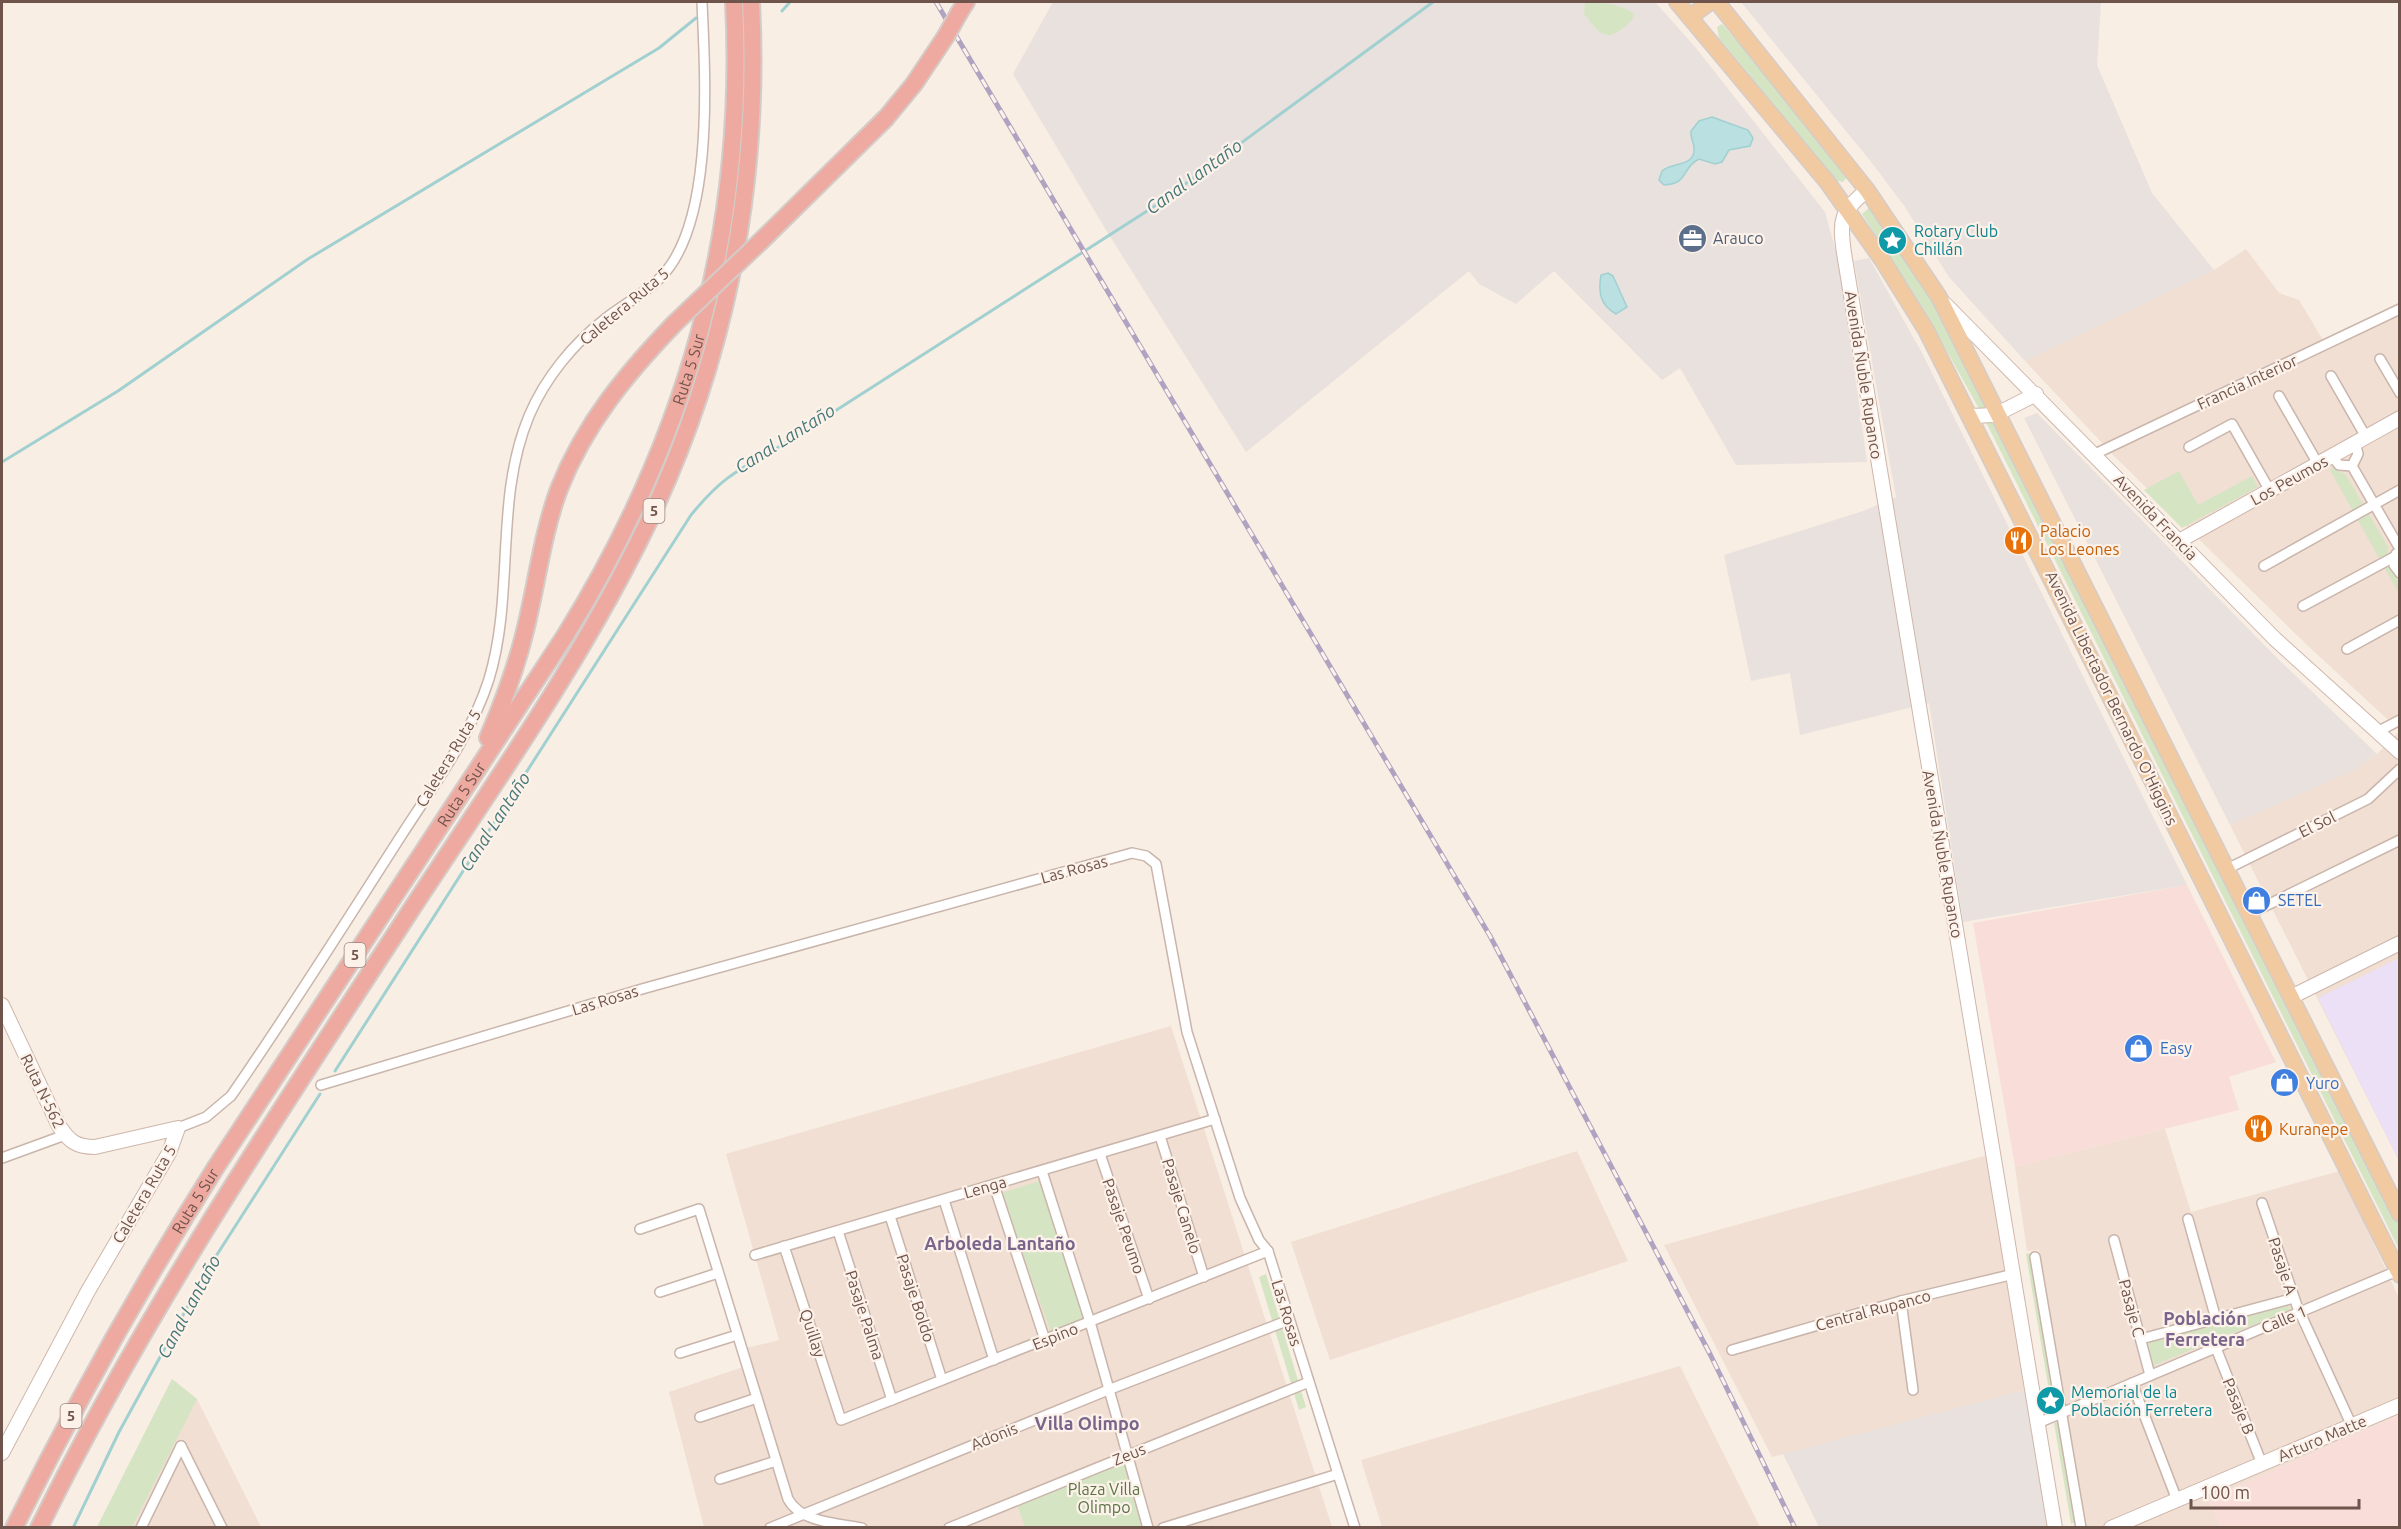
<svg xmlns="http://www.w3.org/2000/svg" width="2401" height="1529" font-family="Ubuntu,sans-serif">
	<rect width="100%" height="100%" fill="#f9eee3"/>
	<g fill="#f0dfd2">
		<polygon points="2246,249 2279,293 2299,300 2323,340 2103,444 2025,361 2214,270"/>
		<polygon points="2399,312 2399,730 2308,646 2110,452"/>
		<polygon points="2399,732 2399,1161 2230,825 2352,771 2377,754"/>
		<polygon points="1171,1026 1332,1527 704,1527 669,1392 746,1366 742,1349 779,1340 726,1154"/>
		<polygon points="2165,1129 2191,1212 2340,1171 2399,1298 2399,1415 2209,1499 2221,1527 2077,1527 2084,1524 2039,1250 2027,1251 2015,1167"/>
		<polygon points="1577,1151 1628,1261 1330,1360 1291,1242"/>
		<polygon points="1991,1154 2025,1390 1772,1457 1664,1245"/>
		<polygon points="1680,1366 1760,1527 1382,1527 1361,1460"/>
		<polygon points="172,1379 197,1399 261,1527 97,1528"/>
	</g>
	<g fill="#f9ddd8">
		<polygon points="2187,885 2276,1062 2229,1077 2239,1110 2015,1167 1973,923"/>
		<polygon points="2399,1415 2399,1527 2221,1527 2209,1499"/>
	</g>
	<g fill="#e9e1dd">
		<polygon points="1053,2 1655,2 1696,48 1825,212 1840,266 1867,462 1736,465 1680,368 1662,380 1554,271 1516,304 1479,284 1469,271 1246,452 1109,235 1013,74"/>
		<polygon points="1741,2 2101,2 2097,65 2152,193 2214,270 2025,361 1949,277 1905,207 1872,163"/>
		<polygon points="1869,258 1922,353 2187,885 1963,922 1929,703 1800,735 1790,673 1751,681 1724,555 1863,511 1896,497 1854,261"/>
		<polygon points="2037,413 2273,654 2377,754 2352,771 2230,825 2024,418"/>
		<polygon points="2025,1390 2047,1527 1819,1527 1783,1454"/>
	</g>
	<polygon fill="#ebe0f5" points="2399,958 2399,1161 2318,998"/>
	<g fill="#d5e5c3">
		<path d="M1585,2C1601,2 1622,4 1634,14C1632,22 1628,24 1622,29C1603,44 1596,28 1584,14Z"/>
		<polygon points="1722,24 1784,94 1841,168 1847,177 1843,182 1837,181 1719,38 1717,27"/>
		<polygon points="1871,206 1933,302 2399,1223 2399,1249 1983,416 1923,308 1862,214"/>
		<path d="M2333,468L2346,475L2388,547C2386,559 2389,566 2395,576L2399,578V594L2330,470Z"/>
		<polygon points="2179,471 2198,505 2252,476 2258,487 2182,528 2144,490"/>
		<polygon points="1040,1181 1086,1318 1051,1333 1001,1193"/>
		<polygon points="2035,1252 2060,1400 2051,1403 2026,1254"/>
		<polygon points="1266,1274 1306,1407 1299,1410 1259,1277"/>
		<polygon points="2287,1303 2290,1310 2154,1365 2147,1341"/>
		<polygon points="172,1379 197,1399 132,1527 97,1527"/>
		<polygon points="2064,1420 2081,1520 2071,1524 2054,1423"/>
		<polygon points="1123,1459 1142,1525 1135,1528 1025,1527 1016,1502"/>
	</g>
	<g fill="#bae0e1" stroke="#a1d0d1" stroke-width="1.5">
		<path d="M1712,117L1748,130L1753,138L1750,146L1729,150L1722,162L1715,164L1699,159C1681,168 1689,184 1664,185L1659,180L1662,171C1671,162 1693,167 1694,151C1695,144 1690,138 1691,131L1699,121Z"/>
		<path d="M1608,273L1613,276L1627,307L1616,314C1600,305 1598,292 1601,275Z"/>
	</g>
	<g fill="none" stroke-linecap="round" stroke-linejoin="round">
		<g stroke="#a1d0d1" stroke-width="3">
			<polyline points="782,11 790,2"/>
			<polyline points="2,462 118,391 308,259 659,48 696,18"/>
			<path d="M335,1071L691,515C718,482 733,472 771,452L1158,204L1433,2"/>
			<polyline points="73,1528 119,1432 211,1264 320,1094"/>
		</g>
		<defs>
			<g id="street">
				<polyline points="2380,359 2400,393"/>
				<polyline points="2331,376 2366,437"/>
				<polyline points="2279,396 2318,464"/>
				<polyline points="2189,447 2232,424 2270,491"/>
				<polyline points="2095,454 2400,309"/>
				<polyline points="2332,456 2339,465 2352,466 2358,454 2355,443"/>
				<polyline points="2352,466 2400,549"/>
				<polyline points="2396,554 2394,565 2400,573"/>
				<polyline points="2264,566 2400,490"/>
				<polyline points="2303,606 2394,557"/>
				<polyline points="2347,649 2400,620"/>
				<polyline points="2377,732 2400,720"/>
				<polyline points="2227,869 2368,799 2400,769"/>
				<polyline points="2249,914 2400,840"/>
				<polyline points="321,1085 642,989 1132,853 1146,856 1156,864 1187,1032 1240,1198 1259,1240 1268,1251 1355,1528"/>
				<path d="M178,1128L206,1117L231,1096C290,1011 345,923 401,836C433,786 471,736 489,679C515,593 494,500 529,416C545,378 573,344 605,319C623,305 644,294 660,278C715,224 705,75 702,2"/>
				<polyline points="1160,1136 1204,1277"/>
				<polyline points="1100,1154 1149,1299"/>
				<polyline points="2,1158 65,1135"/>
				<polyline points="1042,1171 1090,1322 1148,1528"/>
				<polyline points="994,1185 1045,1340"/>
				<polyline points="944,1200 994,1360"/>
				<polyline points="2262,1203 2297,1306 2352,1426"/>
				<polyline points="890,1216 942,1380"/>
				<polyline points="2188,1219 2216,1319"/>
				<path d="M640,1229L699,1209L788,1499C801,1523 838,1523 862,1528"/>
				<polyline points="838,1231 892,1400"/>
				<polyline points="2114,1240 2150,1375"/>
				<polyline points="784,1246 841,1420 1268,1251"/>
				<polyline points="755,1255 1215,1119"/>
				<polyline points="2035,1257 2081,1528"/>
				<polyline points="660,1292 718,1273"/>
				<polyline points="1901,1301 1913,1390"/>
				<polyline points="2141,1339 2294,1298"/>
				<polyline points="2216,1348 2262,1464"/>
				<polyline points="1732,1350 1901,1301 2014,1274"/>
				<polyline points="680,1353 737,1335"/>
				<polyline points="2132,1383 2177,1500"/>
				<polyline points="700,1417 757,1398"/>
				<polyline points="2038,1423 2397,1271"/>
				<polyline points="181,1446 222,1528"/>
				<polyline points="720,1479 776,1461"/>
				<polyline points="141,1528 181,1446"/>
				<polyline points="770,1528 1108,1390 1289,1320"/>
				<polyline points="949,1528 1309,1382"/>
				<polyline points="1163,1528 1338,1474"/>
			</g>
			<g id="secondary">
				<path d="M1867,190C1841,212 1839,219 1844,253L2055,1528"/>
				<polyline points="1946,305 2275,639 2400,752"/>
				<polyline points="1971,416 1995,415 2036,394"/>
				<polyline points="2179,541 2400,418"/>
				<polyline points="2291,997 2400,943"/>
				<path d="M2,1005L59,1126C69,1141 76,1147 95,1147L178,1128L169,1153L88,1291L2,1453"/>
				<polyline points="2111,1528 2400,1405"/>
			</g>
			<g id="primary">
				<polyline points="1677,2 1828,183 1883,261 1926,330 2400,1275"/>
				<polyline points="1717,2 1867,190 1939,297 2400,1214"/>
				<polyline points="1690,17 1710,2"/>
			</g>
			<g id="highway">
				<polyline points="959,13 966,2"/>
				<polyline points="760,242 886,118 914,84 946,36"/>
				<path d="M488,738C503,703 516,668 525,631C537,583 542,535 559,489C585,423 627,373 675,323"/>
				<path id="s1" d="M14,1528C75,1404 142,1284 216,1167L565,636C687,439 746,233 734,2"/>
				<path d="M39,1528C144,1313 277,1116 407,916C487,794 573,673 638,543C723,374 761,190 751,2"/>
			</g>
		</defs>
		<use href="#street" stroke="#c9b5ab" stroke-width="12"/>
		<use href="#secondary" stroke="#ceb6ab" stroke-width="16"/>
		<use href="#primary" stroke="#d4ccc9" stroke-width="18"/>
		<use href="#highway" stroke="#d4ccc9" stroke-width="20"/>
		<use href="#street" stroke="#fff" stroke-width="9"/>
		<use href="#secondary" stroke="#fff" stroke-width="14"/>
		<use href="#primary" stroke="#f2caa2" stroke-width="15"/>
		<use href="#highway" stroke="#eeaaa0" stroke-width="16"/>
		<defs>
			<polyline id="rail" points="936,2 1490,936 1710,1354 1795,1528"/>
		</defs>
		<use href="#rail" stroke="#b0a3c1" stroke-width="5"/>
		<use href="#rail" stroke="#fdf2e9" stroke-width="3" stroke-dasharray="9" stroke-linecap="butt"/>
		<defs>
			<g id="highway-bridge">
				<polyline points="946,36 959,13"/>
				<polyline points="675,323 760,242"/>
			</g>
		</defs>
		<use href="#highway-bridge" stroke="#d4ccc9" stroke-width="20" stroke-linecap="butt"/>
		<use href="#highway-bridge" stroke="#eeaaa0" stroke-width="16"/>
	</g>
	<defs>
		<symbol id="office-disc" viewBox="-11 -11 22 22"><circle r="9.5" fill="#5c6f8a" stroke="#fdf2e9"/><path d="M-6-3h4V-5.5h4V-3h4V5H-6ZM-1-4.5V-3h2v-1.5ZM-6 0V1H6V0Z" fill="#fff"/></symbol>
		<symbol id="sight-disc" viewBox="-11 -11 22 22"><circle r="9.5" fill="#0f9aa8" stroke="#fdf2e9"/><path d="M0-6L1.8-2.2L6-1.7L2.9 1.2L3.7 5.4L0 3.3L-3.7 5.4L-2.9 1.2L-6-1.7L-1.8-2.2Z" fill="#fff"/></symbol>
		<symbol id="restaurant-disc" viewBox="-11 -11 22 22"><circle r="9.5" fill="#e8710a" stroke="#fdf2e9"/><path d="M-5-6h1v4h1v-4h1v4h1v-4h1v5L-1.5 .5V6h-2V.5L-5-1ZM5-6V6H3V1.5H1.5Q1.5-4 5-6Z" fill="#fff"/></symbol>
		<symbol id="shop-disc" viewBox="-11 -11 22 22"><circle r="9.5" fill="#3f7fe0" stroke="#fdf2e9"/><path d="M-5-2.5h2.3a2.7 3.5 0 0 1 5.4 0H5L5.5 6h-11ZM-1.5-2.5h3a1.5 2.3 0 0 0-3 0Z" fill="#fff"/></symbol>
	</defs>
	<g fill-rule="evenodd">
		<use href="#office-disc" x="1676" y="222" width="33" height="33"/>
		<use href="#sight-disc" x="1876" y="224" width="33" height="33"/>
		<use href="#restaurant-disc" x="2002" y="524" width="33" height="33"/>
		<use href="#shop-disc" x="2240" y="884" width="33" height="33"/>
		<use href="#shop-disc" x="2122" y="1032" width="33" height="33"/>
		<use href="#shop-disc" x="2268" y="1066" width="33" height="33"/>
		<use href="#restaurant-disc" x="2242" y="1112" width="33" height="33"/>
		<use href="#sight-disc" x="2034" y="1384" width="33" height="33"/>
	</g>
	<g text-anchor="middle" stroke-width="4.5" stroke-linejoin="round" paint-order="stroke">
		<g fill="#fdf2e9" stroke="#9a837b" stroke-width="1.5">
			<rect x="643.5" y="499" width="21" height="24" rx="4.5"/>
			<rect x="344.5" y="943" width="21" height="24" rx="4.5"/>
			<rect x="60.5" y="1404" width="21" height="24" rx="4.5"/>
		</g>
		<g font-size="15" font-weight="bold" fill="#6f544c">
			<text x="654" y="516">5</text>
			<text x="355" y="960">5</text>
			<text x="71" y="1421">5</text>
		</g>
		<g font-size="16" fill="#0d838f" stroke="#fdf2e9" text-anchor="start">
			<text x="1914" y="237">Rotary Club<tspan x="1914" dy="18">Chillán</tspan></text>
			<text x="2071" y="1398">Memorial de la<tspan x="2071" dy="18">Población Ferretera</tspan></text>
		</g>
		<g font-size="16" fill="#4e5e75" stroke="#fdf2e9" text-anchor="start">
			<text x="1713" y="244">Arauco</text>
		</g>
		<g font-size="16" fill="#6f544c" stroke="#fdf2e9">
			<text transform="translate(624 306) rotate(-40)" y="6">Caletera Ruta 5</text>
			<text dy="6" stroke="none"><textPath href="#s1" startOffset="1344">Ruta 5 Sur</textPath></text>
			<text transform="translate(1864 375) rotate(81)" y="6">Avenida Ñuble Rupanco</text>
			<text transform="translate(2247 382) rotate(-25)" y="6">Francia Interior</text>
			<text transform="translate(2289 480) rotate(-29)" y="6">Los Peumos</text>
			<text transform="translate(2156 517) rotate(46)" y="6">Avenida Francia</text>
			<text transform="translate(2112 698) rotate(64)" y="6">Avenida Libertador Bernardo O'Higgins</text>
			<text transform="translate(448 758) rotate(-59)" y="6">Caletera Ruta 5</text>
			<text dy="6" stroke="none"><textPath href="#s1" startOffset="860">Ruta 5 Sur</textPath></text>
			<text transform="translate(2317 824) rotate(-26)" y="6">El Sol</text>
			<text transform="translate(1943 854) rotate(80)" y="6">Avenida Ñuble Rupanco</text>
			<text transform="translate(1074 869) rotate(-15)" y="6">Las Rosas</text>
			<text transform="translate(605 1000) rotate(-17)" y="6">Las Rosas</text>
			<text transform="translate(43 1091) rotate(64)" y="6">Ruta N-562</text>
			<text transform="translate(985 1187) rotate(-16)" y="6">Lenga</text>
			<text transform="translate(144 1194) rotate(-60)" y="6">Caletera Ruta 5</text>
			<text dy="6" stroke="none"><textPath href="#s1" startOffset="374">Ruta 5 Sur</textPath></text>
			<text transform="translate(1182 1206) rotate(73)" y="6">Pasaje Canelo</text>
			<text transform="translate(1124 1226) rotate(71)" y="6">Pasaje Peumo</text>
			<text transform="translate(2283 1266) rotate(72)" y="6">Pasaje A</text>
			<text transform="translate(916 1298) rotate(72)" y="6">Pasaje Boldo</text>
			<text transform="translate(2132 1308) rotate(75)" y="6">Pasaje C</text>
			<text transform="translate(1873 1310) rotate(-15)" y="6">Central Rupanco</text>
			<text transform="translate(1287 1313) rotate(73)" y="6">Las Rosas</text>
			<text transform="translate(865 1315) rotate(72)" y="6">Pasaje Palma</text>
			<text transform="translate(2284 1319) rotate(-23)" y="6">Calle 1</text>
			<text transform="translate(813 1333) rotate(72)" y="6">Quillay</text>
			<text transform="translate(1055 1336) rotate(-22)" y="6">Espino</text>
			<text transform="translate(2239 1406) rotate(68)" y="6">Pasaje B</text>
			<text transform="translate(994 1436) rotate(-22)" y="6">Adonis</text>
			<text transform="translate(2322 1438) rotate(-23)" y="6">Arturo Matte</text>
			<text transform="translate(1129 1454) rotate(-22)" y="6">Zeus</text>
		</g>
		<g font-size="16" fill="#c56008" stroke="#fdf2e9" text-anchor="start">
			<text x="2040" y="537">Palacio<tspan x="2040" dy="18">Los Leones</tspan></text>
			<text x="2279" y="1135">Kuranepe</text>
		</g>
		<g font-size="16" fill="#366cbe" stroke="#fdf2e9" text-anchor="start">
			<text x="2278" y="906">SETEL</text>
			<text x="2160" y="1054">Easy</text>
			<text x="2306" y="1089">Yuro</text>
		</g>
		<g font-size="16" fill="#597345" stroke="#fdf2e9">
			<text x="1104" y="1495">Plaza Villa<tspan x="1104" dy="18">Olimpo</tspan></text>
		</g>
		<g font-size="18" font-style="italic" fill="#457779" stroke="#fdf2e9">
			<text transform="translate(1194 177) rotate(-36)" y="6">Canal Lantaño</text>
			<text transform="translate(785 439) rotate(-32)" y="6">Canal Lantaño</text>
			<text transform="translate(495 822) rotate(-57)" y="6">Canal Lantaño</text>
			<text transform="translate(189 1307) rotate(-62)" y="6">Canal Lantaño</text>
		</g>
		<g font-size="18" font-weight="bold" fill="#79648b" stroke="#fdf2e9">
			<text x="1000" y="1250">Arboleda Lantaño</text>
			<text x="2205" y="1325">Población<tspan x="2205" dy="21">Ferretera</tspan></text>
			<text x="1087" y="1430">Villa Olimpo</text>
		</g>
	</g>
	<rect width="2401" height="1529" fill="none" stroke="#6f544c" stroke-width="6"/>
	<path d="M2191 1499v9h168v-9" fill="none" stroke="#6f544c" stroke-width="3"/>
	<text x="2200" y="1499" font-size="18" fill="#6f544c" stroke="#fdf2e9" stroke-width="4.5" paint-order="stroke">100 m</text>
</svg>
